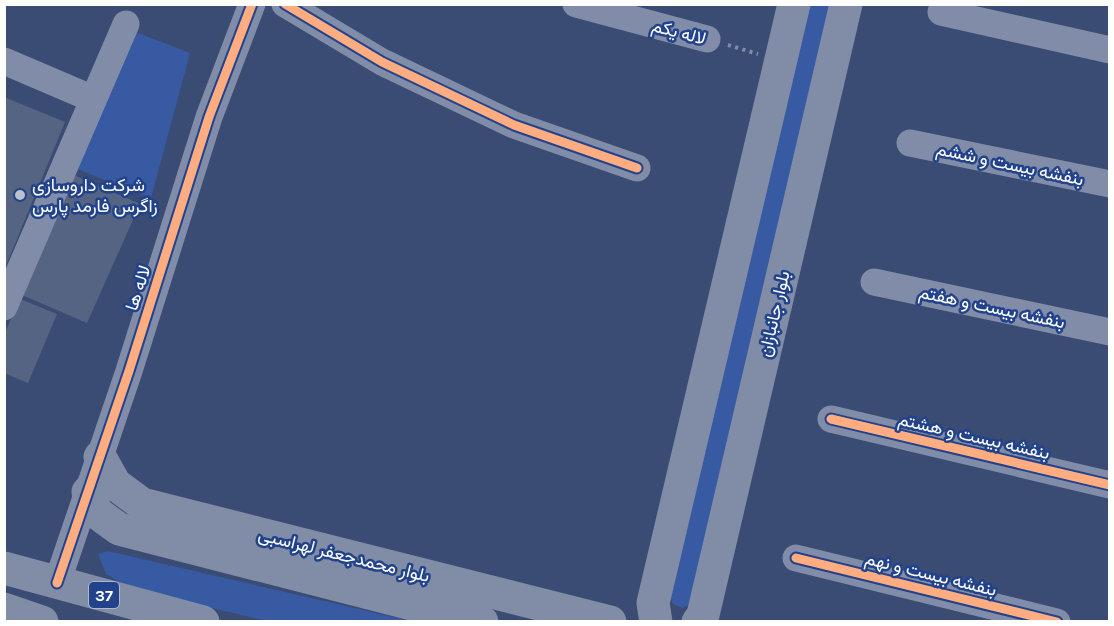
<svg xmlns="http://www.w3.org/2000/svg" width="1114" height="626" font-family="Karla,Vazirmatn,sans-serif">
	<rect width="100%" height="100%" fill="#3a4c74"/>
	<g fill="#375aa2">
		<polygon points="805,5 833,5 692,604 682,608 673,604 670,596"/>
		<polygon points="133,31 190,53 151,198 77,169"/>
		<polygon points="108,551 410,621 267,621 145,592 119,582 106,574 98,554"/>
	</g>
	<g fill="#566484">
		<polygon points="4,97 65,122 5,268 4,268"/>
		<polygon points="67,172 140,204 87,323 15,292"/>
		<polygon points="20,299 57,314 28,383 4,373 4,335"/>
	</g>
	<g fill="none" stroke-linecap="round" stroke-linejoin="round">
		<polyline stroke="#818da8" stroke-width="4" stroke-dasharray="3 4.5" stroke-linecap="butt" points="728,45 758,54"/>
		<g stroke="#818da8" stroke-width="27">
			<polyline points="285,4 382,62 514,125 637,168"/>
			<polyline points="576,4 707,39"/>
			<polyline points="941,12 1110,50"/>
			<polyline points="4,61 93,99"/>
			<polyline points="910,143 1110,184"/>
			<polyline points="874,282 1110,332"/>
			<polyline points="4,307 126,24"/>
			<polyline points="831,419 1110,485"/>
			<polyline points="796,558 1057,622"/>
			<polyline points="57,583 129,371 209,117 252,4"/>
		</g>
		<g stroke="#818da7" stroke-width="33">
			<polyline points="100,457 115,484 142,504 610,622"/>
			<polyline points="88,492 97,513 119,529 482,622"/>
			<polyline points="656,622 653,603 794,4"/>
			<polyline points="698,622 703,615 846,4"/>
		</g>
		<g stroke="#818da7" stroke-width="33">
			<polyline points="4,568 203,622"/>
			<polyline points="4,609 42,622"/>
		</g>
		<defs>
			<g id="cycleway">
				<polyline points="285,4 382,62 514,125 637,168"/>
				<polyline points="831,419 1110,485"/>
				<polyline points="796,558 1057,622"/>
				<polyline points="57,583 129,371 209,117 252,4"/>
			</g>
		</defs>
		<use href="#cycleway" stroke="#22438c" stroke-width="13"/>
		<use href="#cycleway" stroke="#ffac80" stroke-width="9"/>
	</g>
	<circle fill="#bac0ce" stroke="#22438c" stroke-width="2" cx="20" cy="195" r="6"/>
	<g text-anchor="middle" stroke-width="5" stroke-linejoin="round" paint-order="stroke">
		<rect fill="#22438c" stroke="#bdc7dc" stroke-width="1.5" x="89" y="582" width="30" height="26" rx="4.5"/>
		<g font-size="16" font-weight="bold" fill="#fff">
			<text x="104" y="601">37</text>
		</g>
		<g font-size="18" fill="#fff" stroke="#22438c">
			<text transform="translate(679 32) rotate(15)" y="6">لاله یکم</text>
			<text transform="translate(1010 164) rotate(12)" y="6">بنفشه بیست و ششم</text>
			<text transform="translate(138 288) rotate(-72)" y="6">لاله ها</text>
			<text transform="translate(992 307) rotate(12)" y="6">بنفشه بیست و هفتم</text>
			<text transform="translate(774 314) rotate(-77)" y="6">بلوار جانبازان</text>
			<text transform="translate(974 436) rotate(13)" y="6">بنفشه بیست و هشتم</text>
			<text transform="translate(344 555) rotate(14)" y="6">بلوار محمدجعفر لهراسبی</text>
			<text transform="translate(931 574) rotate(14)" y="6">بنفشه بیست و نهم</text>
		</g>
		<g font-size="18" fill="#fff" stroke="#22438c" text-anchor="start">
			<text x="32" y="191">شرکت داروسازی<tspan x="32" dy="21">زاگرس فارمد پارس</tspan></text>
		</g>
	</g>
	<rect width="1114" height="626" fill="none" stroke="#ffffff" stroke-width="12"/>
</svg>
